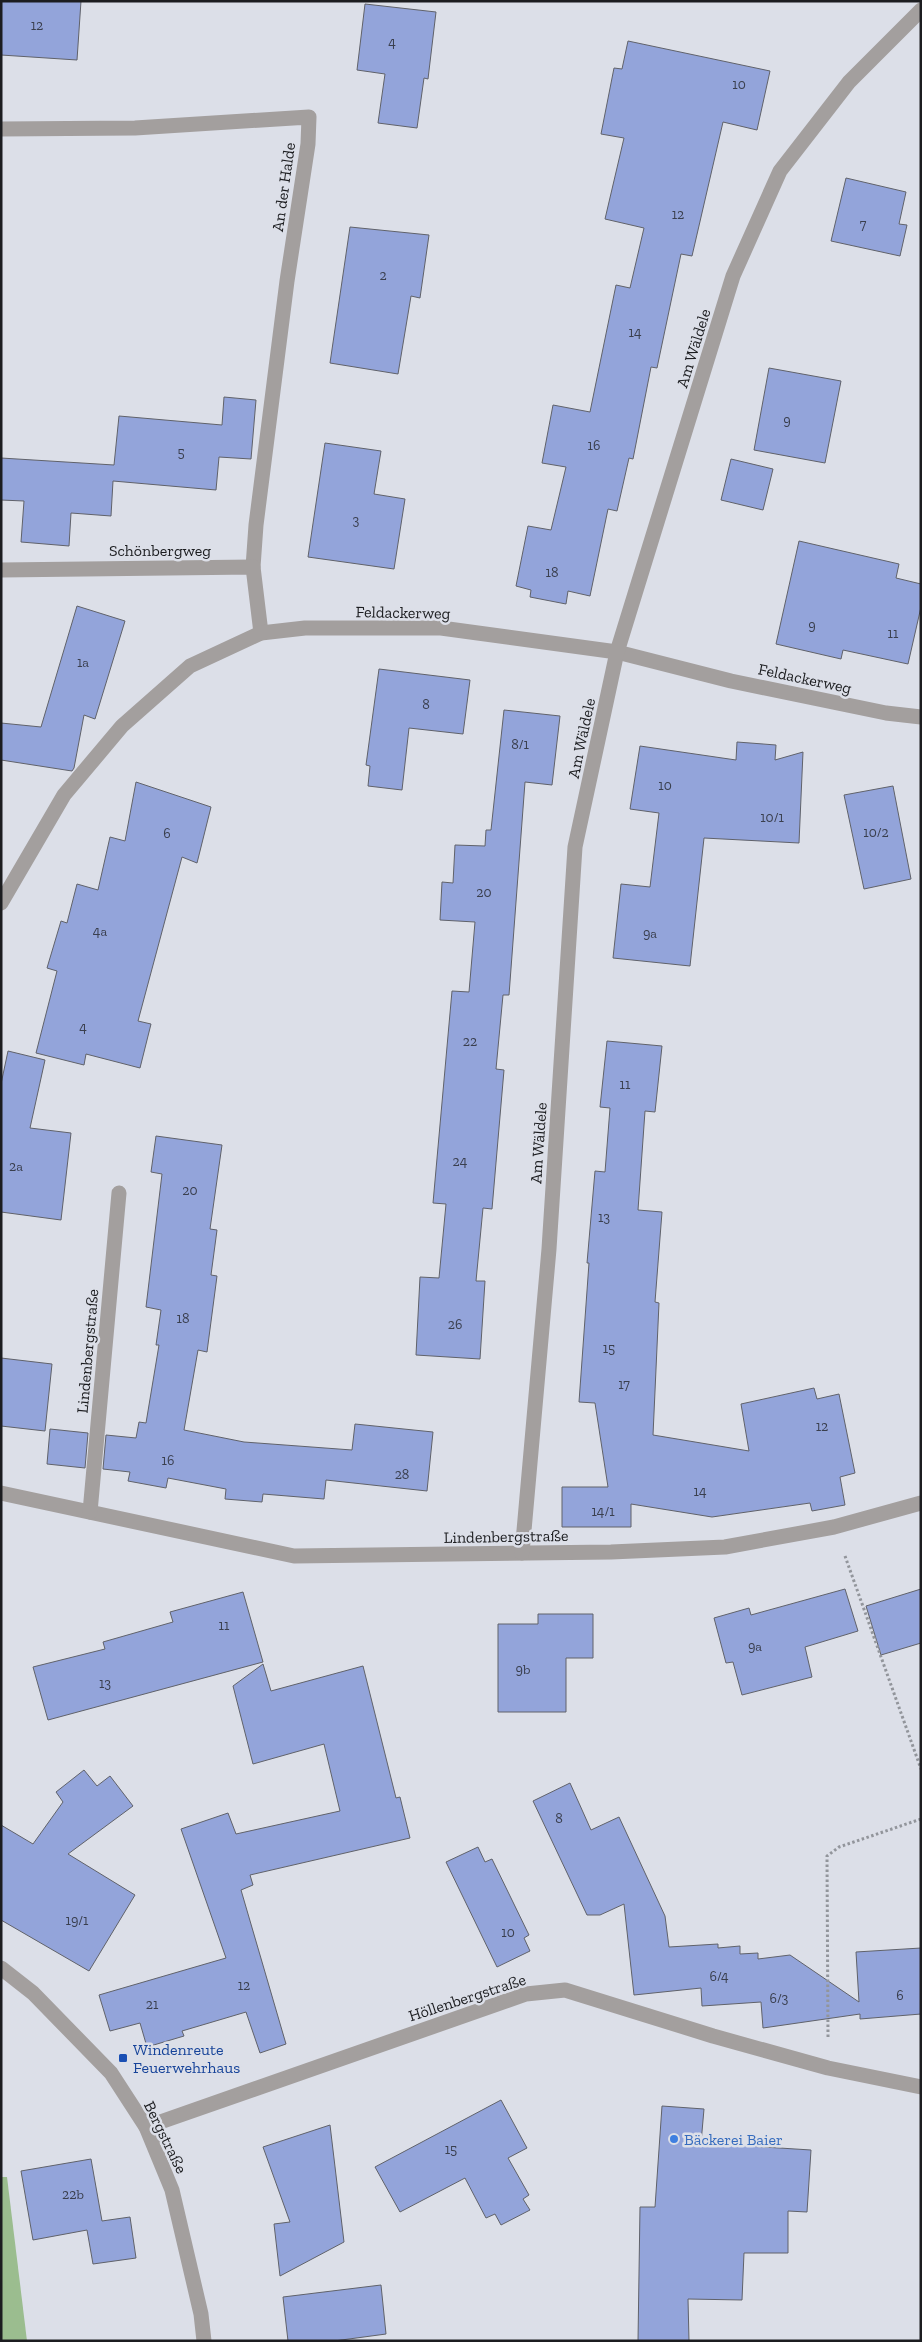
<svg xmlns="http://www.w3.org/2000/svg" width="922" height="2342" font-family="'Zilla Slab',serif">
	<rect width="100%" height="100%" fill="#dcdfe8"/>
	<polygon fill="#9bbd8f" points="1,2177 7,2177 27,2341 1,2341"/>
	<g fill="#93a4da" stroke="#60626a">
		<polygon points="1,1 81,1 77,60 1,55"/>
		<polygon points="365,4 436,12 428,79 424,78 417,128 378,123 385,74 357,70"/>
		<polygon points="628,41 770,71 757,130 723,122 692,256 681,254 657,368 651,367 633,459 629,458 617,511 608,509 590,596 568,591 566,604 530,597 531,590 516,586 528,526 551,530 566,467 542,463 553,405 590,412 616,285 630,288 644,228 605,219 624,138 601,134 614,68 622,69"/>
		<polygon points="846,178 906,192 899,224 907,225 900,256 831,241"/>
		<polygon points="350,227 429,235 420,298 411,296 398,374 330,363"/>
		<polygon points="769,368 841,381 825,463 754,450"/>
		<polygon points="224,397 256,400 251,459 219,457 216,490 113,481 111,516 71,513 69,546 21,542 24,501 1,500 1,458 114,465 119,416 222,425"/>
		<polygon points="325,443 381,451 374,494 405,499 394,569 308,557"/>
		<polygon points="731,459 773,469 763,510 721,500"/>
		<polygon points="799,541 899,564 896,578 921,584 921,607 908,664 843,650 841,659 776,644"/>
		<polygon points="77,606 125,621 95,719 84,715 74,768 72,771 1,760 1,723 41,727"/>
		<polygon points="379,669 470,680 463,734 409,728 402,790 368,786 370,766 366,765"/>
		<polygon points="504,710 560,716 552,785 525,782 509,995 503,995 496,1069 504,1070 492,1209 483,1208 476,1281 485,1281 480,1359 416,1355 420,1277 439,1278 446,1204 433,1203 452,991 469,992 475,922 440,920 442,882 453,883 455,845 485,846 486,830 491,830"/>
		<polygon points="737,742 776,745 775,760 803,752 799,843 704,838 690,966 613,958 621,884 650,887 659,813 630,809 640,746 736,760"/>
		<polygon points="136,782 211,807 197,863 182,857 138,1021 151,1024 140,1068 86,1054 84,1065 36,1053 57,971 47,968 61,921 67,923 77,884 98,890 110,837 125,841"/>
		<polygon points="893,786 911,879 864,889 844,795"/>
		<polygon points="607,1041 662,1046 655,1112 645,1111 638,1210 662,1212 655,1302 659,1303 653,1435 749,1451 741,1404 814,1388 817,1399 839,1394 855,1473 840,1477 845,1505 812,1511 810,1503 712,1517 631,1504 631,1527 562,1527 562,1487 608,1487 595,1403 579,1402 589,1263 587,1263 595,1171 605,1172 610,1108 600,1107"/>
		<polygon points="8,1051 45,1060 30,1128 71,1133 61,1220 1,1212 1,1084"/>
		<polygon points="156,1136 222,1145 210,1229 217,1230 211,1275 217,1276 207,1352 198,1350 184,1430 244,1442 352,1450 355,1424 433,1432 427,1491 326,1480 324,1499 263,1494 262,1502 225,1499 226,1489 168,1478 166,1488 128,1481 130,1472 103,1469 106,1435 136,1438 139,1422 146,1423 159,1345 156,1345 161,1310 146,1307 162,1174 151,1172"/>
		<polygon points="1,1358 52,1364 45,1431 1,1426"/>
		<polygon points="50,1429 88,1433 85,1468 47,1464"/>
		<polygon points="845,1589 858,1631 805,1647 812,1677 742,1695 733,1662 726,1663 714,1618 749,1608 751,1615"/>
		<polygon points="921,1589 921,1643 881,1655 866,1606"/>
		<polygon points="243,1592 263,1662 48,1720 33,1667 105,1649 103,1642 173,1622 170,1612"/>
		<polygon points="538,1614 593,1614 593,1658 566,1658 566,1712 498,1712 498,1624 538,1624"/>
		<polygon points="263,1664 271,1691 363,1666 396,1798 400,1797 410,1838 250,1875 253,1885 241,1890 286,2044 260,2053 246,2012 182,2031 184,2036 147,2047 140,2023 110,2031 99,1995 226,1958 181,1829 228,1813 236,1834 340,1811 324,1744 253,1764 233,1686"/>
		<polygon points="84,1770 97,1786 110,1776 133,1806 68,1854 135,1895 89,1971 1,1920 1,1825 33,1844 63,1802 56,1792"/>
		<polygon points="570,1783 591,1830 619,1817 665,1916 669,1947 718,1944 718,1948 740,1946 740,1954 758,1953 758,1959 790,1955 859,2002 856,1952 921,1948 921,2014 860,2019 860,2014 763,2028 761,2002 702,2006 701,1988 634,1995 624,1904 600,1915 587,1915 533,1801"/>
		<polygon points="478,1847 485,1862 492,1859 529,1935 524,1938 530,1951 497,1967 446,1862"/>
		<polygon points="501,2100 527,2148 508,2158 529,2195 523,2199 530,2210 501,2225 495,2214 486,2218 465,2178 400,2212 375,2167"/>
		<polygon points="662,2106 704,2109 701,2143 811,2150 807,2212 788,2211 788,2253 744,2253 742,2300 688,2299 689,2341 638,2341 640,2207 655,2207"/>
		<polygon points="330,2125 344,2242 280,2276 274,2224 290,2222 263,2147"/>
		<polygon points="91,2159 102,2221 130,2217 136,2258 93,2264 87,2230 33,2240 21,2171"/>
		<polygon points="381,2285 386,2334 334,2341 288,2341 283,2297"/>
	</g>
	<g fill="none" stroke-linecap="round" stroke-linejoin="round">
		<g stroke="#92959b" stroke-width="3" stroke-dasharray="2.5 2.5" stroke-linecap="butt">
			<polyline points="845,1556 921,1769"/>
			<polyline points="828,2037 827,1856 839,1847 921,1819"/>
		</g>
		<g stroke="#a39f9e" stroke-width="15">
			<polyline points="1,129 135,128 309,117 308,144 287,281 256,525 253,567"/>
			<polyline points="1,570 253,567 261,633"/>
			<polyline points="1,903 64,795 122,726 190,666 261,633 305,628 441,628 617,652 731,681 886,713 921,717"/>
			<polyline points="1,1493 294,1556 611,1552 725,1547 834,1527 921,1503"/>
			<polyline points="90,1512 119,1193"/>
			<polyline points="522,1553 549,1249 575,847 617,652 733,276 780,171 849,82 921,10"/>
			<polyline points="1,1968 33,1993 111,2073 146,2127 172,2190 201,2314 204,2341"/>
			<polyline points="146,2127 526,1994 565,1990 713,2036 828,2068 921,2087"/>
		</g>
	</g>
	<rect fill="#1a4fb4" stroke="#dcdfe8" stroke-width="2" x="118" y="2053" width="10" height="10" rx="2.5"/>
	<circle fill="#3f7fe0" stroke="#dcdfe8" stroke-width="2" cx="674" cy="2139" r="5"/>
	<g text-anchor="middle" stroke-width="5" stroke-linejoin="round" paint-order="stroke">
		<g font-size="14" fill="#3a3f4e">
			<text x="37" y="30">12</text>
			<text x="392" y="47">4</text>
			<text x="739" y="89">10</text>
			<text x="678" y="219">12</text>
			<text x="863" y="229">7</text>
			<text x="383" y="280">2</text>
			<text x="635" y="337">14</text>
			<text x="787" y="425">9</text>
			<text x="594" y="450">16</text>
			<text x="181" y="457">5</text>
			<text x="356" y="525">3</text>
			<text x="552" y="577">18</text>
			<text x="812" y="630">9</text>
			<text x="893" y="638">11</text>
			<text x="83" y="667">1a</text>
			<text x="426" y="709">8</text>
			<text x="520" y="749">8/1</text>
			<text x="665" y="790">10</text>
			<text x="772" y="822">10/1</text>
			<text x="876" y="837">10/2</text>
			<text x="167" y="838">6</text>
			<text x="484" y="897">20</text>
			<text x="100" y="936">4a</text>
			<text x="650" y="938">9a</text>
			<text x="83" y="1032">4</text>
			<text x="470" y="1046">22</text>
			<text x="625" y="1089">11</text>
			<text x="460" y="1166">24</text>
			<text x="16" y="1171">2a</text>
			<text x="190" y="1195">20</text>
			<text x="604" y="1222">13</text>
			<text x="183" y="1323">18</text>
			<text x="455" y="1329">26</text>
			<text x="609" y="1353">15</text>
			<text x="624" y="1389">17</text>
			<text x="822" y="1431">12</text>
			<text x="168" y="1465">16</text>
			<text x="402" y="1479">28</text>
			<text x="700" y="1496">14</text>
			<text x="603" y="1516">14/1</text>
			<text x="224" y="1630">11</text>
			<text x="755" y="1651">9a</text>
			<text x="523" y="1674">9b</text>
			<text x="105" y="1688">13</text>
			<text x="559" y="1823">8</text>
			<text x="77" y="1925">19/1</text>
			<text x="508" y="1937">10</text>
			<text x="719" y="1981">6/4</text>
			<text x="244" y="1990">12</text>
			<text x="900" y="2000">6</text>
			<text x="779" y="2003">6/3</text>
			<text x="152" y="2009">21</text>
			<text x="451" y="2154">15</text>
			<text x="73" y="2199">22b</text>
		</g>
		<g font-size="16" fill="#1c1d20" stroke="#dcdfe8">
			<text transform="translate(283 187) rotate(-82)" y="6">An der Halde</text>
			<text transform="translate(693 348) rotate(-73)" y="6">Am Wäldele</text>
			<text x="160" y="556">Schönbergweg</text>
			<text transform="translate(403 612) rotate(1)" y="6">Feldackerweg</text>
			<text transform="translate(805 678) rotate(12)" y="6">Feldackerweg</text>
			<text transform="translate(581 738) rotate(-78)" y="6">Am Wäldele</text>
			<text transform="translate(538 1143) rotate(-86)" y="6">Am Wäldele</text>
			<text transform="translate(87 1351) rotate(-85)" y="6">Lindenbergstraße</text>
			<text transform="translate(506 1536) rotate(-1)" y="6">Lindenbergstraße</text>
			<text transform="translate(467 1997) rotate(-18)" y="6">Höllenbergstraße</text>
			<text transform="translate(166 2137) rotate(64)" y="6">Bergstraße</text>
		</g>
		<g font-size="16" fill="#164399" stroke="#dcdfe8" text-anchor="start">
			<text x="133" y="2055">Windenreute<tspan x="133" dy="18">Feuerwehrhaus</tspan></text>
		</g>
		<g font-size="16" fill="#366cbe" stroke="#dcdfe8" text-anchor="start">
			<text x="684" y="2145">Bäckerei Baier</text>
		</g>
	</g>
	<rect width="922" height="2342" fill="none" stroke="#1c1d20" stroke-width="5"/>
</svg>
